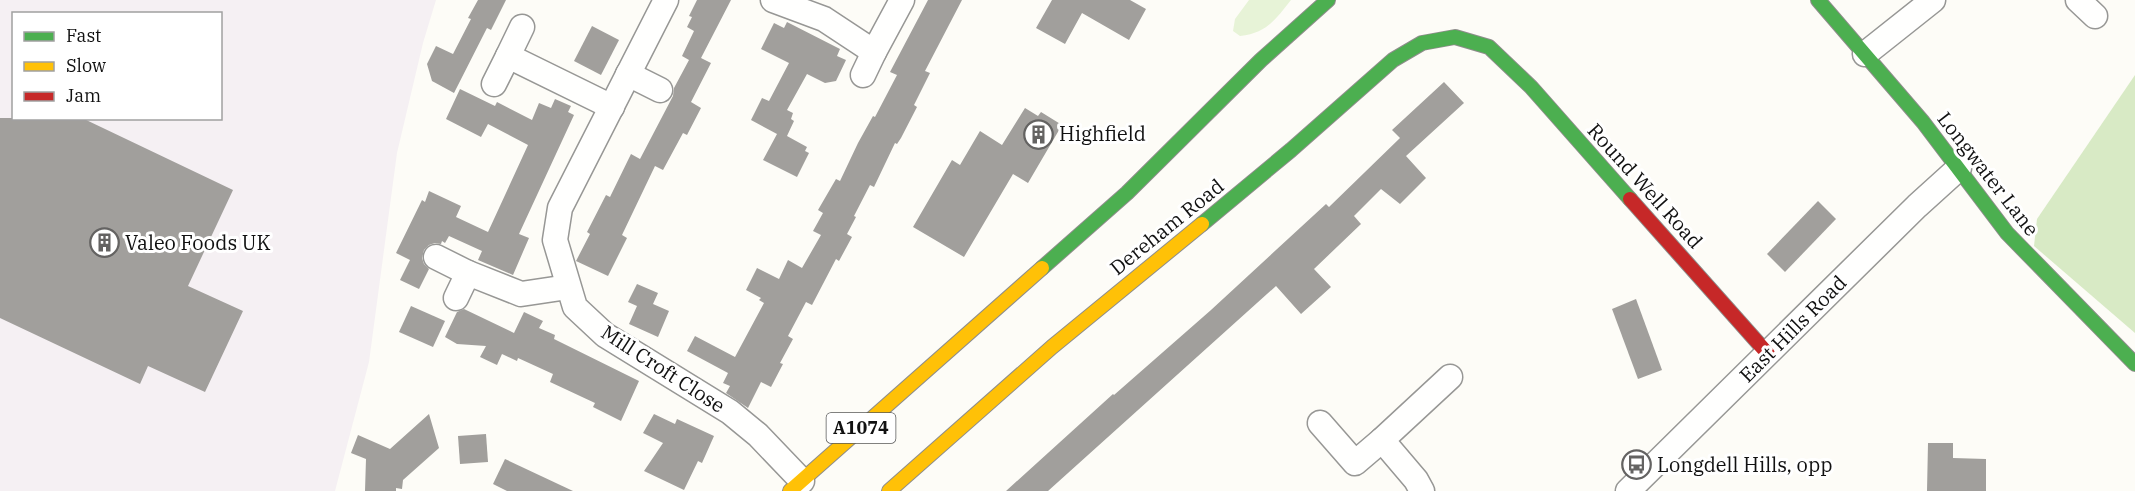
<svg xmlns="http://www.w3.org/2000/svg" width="2135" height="491" font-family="'IBM Plex Serif',serif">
	<rect width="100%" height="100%" fill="#fdfcf7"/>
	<path fill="#f5f0f3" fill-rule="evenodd" d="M0,0H436L423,43L397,153L369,362L335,491H0ZM14,14H220V118H14Z"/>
	<path fill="#e7f3d7" d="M1249,0H1291C1275,20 1267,33 1240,36L1233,31L1235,19Z"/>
	<polygon fill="#d8eac5" points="2135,75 2135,333 2034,246 2037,219"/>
	<g fill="#a19f9c">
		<polygon points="478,0 506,0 491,30 487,28 454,93 432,81 427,64 436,46 453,54 471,19 468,18"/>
		<polygon points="697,0 731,0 701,58 711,63 691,102 701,108 687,135 683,133 663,170 655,166 622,235 627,238 608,276 576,261 590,234 587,232 606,195 610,197 631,154 640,159 673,96 674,88 689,60 682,56 694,31 687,27 692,17 689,16"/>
		<polygon points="928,0 962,0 925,71 930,73 914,105 917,107 901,138 897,144 895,143 874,187 870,185 854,216 856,217 847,234 852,237 839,261 836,259 812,305 806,302 788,336 793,339 780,363 783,364 771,387 761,382 748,408 726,393 730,386 723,383 728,373 687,351 695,336 735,357 764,303 759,300 761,298 746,290 757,268 779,279 788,260 802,268 821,235 813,231 823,213 818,210 836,179 840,181 858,143 873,116 875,117 897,75 890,72"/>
		<polygon points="1052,0 1130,0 1146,9 1129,40 1082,13 1065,44 1036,28"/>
		<polygon points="787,22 840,49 837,56 846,60 836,81 825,83 807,74 787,110 793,113 791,119 794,121 787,136 807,147 805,151 809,153 797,177 763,160 777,134 751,120 762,98 769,101 789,63 761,49 774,23 784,28"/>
		<polygon points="592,26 619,40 601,75 574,61"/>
		<polygon points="1444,82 1464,103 1406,156 1426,178 1400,204 1381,189 1354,216 1361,224 1314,269 1331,287 1301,314 1276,286 1048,491 1006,491 1113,394 1114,395 1211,310 1326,204 1329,207 1400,138 1392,130"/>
		<polygon points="460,89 495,106 497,102 532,120 539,103 551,108 555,99 571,106 568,112 574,115 519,234 529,238 513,275 478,260 482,251 449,236 445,243 442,241 441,244 435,243 429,245 424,250 422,258 424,264 429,269 419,289 400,280 410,260 396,253 422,200 425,202 429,191 461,206 456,217 488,232 528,145 488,124 481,137 446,119"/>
		<polygon points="1025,108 1038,116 1041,112 1062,125 1028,183 1013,174 964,257 913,227 952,160 960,165 980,131 1002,145"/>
		<polygon points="0,118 82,118 233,190 188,286 243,311 205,392 148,366 140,384 0,318"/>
		<polygon points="1818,201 1836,219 1785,272 1767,254"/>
		<polygon points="637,284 658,293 653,304 669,311 658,337 629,324 637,306 628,302"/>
		<polygon points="1636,299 1662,370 1638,379 1612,309"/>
		<polygon points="411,306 445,321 433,347 399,332"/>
		<polygon points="464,309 514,333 524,312 543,321 539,328 555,335 554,339 639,381 621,421 593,407 595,403 550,382 553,374 518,358 517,361 502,354 497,365 480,357 486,346 457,344 445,337 457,312"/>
		<polygon points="429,414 439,448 403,480 402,489 396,488 396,491 365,491 366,459 351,453 358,435 390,449"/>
		<polygon points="654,414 675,424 677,419 714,436 702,463 698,461 684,490 644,471 663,443 643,433"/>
		<polygon points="486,434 488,462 460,464 458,436"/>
		<polygon points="1928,443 1953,443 1953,458 1986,459 1986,491 1927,491"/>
		<polygon points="505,459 573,491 507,491 493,484"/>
	</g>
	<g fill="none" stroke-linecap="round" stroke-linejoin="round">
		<defs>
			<g id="street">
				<polyline points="666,0 560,208 555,240 575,307 605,335 730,412 758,435 802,481"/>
				<polyline points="773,0 824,19 874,52 902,0"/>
				<polyline points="2078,0 2095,16"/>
				<polyline points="1865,54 1933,0"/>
				<polyline points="508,56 522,27"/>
				<polyline points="628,74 660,90"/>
				<polyline points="863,75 874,52"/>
				<polyline points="494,84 508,56 612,107"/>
				<polyline points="436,257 468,273 521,294 568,287"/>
				<polyline points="456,298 468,273"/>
				<polyline points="1320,423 1355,463 1382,440"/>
				<polyline points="1422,491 1416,480 1382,440 1450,377"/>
				<polyline points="1628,491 1917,206 1959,168"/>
			</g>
			<g id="fast">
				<polyline points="1818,0 1923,122 2007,233 2135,364"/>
				<polyline points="1202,224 1291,150 1393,60 1422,43 1455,37 1489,47 1531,87 1630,199"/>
				<polyline points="1042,268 1127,193 1261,60 1328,0"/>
			</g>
			<g id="slow">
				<polyline points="790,491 1042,268"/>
				<polyline points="889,491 1052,347 1202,224"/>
			</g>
			<polyline id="jam" points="1630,199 1768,354"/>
		</defs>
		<use href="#street" stroke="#979795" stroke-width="27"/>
		<use href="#fast" stroke="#8e8d8b" stroke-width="16"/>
		<use href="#slow" stroke="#8e8d8b" stroke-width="16"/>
		<use href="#jam" stroke="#8e8d8b" stroke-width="16"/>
		<use href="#street" stroke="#fffffe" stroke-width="24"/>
		<use href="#fast" stroke="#4caf50" stroke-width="14"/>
		<use href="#slow" stroke="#ffc107" stroke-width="14"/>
		<use href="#jam" stroke="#c62828" stroke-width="14"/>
	</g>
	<defs>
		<symbol id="building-ring" viewBox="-11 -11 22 22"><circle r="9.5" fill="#fff" stroke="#646362" stroke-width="1.5"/><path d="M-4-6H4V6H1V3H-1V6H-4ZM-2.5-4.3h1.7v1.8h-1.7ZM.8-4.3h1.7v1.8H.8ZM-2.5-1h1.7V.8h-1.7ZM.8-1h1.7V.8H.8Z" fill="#646362"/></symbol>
		<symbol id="bus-ring" viewBox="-11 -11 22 22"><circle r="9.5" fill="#fff" stroke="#646362" stroke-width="1.5"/><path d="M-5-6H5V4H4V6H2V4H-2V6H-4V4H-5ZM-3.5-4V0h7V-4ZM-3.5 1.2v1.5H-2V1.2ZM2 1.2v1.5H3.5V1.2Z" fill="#646362"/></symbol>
	</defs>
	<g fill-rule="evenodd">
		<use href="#building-ring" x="1022" y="118" width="33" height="33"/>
		<use href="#building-ring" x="88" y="226" width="33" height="33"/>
		<use href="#bus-ring" x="1620" y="448" width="33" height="33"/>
	</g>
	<g text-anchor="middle" stroke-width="6" stroke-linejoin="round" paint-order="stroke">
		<rect fill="#fff" stroke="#585858" stroke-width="1.5" x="826.5" y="413" width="69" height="30" rx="4.5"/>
		<g font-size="18" font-weight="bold" fill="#111">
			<text x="861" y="434">A1074</text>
		</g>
		<g font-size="20" fill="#111" stroke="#fff" text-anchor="start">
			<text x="1059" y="141">Highfield</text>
			<text x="125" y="250">Valeo Foods UK</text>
			<text x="1657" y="472">Longdell Hills, opp</text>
		</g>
		<g font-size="20" fill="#111" stroke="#fff">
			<text transform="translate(1988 174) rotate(52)" y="7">Longwater Lane</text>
			<text transform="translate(1645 186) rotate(48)" y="7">Round Well Road</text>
			<text transform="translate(1167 227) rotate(-39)" y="7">Dereham Road</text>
			<text transform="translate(1793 329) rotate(-45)" y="7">East Hills Road</text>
			<text transform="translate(663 369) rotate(33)" y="7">Mill Croft Close</text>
		</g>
	</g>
	<rect x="12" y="12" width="210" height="108" fill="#ffffff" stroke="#a0a0a0" stroke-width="1.5"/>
	<rect x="24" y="32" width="30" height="9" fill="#4caf50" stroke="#a0a0a0" stroke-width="1.5"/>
	<text x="66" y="42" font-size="18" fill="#111111">Fast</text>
	<rect x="24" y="62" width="30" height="9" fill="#ffc107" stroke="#a0a0a0" stroke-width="1.5"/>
	<text x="66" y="72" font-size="18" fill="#111111">Slow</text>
	<rect x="24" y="92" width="30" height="9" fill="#c62828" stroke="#a0a0a0" stroke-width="1.5"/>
	<text x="66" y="102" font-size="18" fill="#111111">Jam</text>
</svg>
